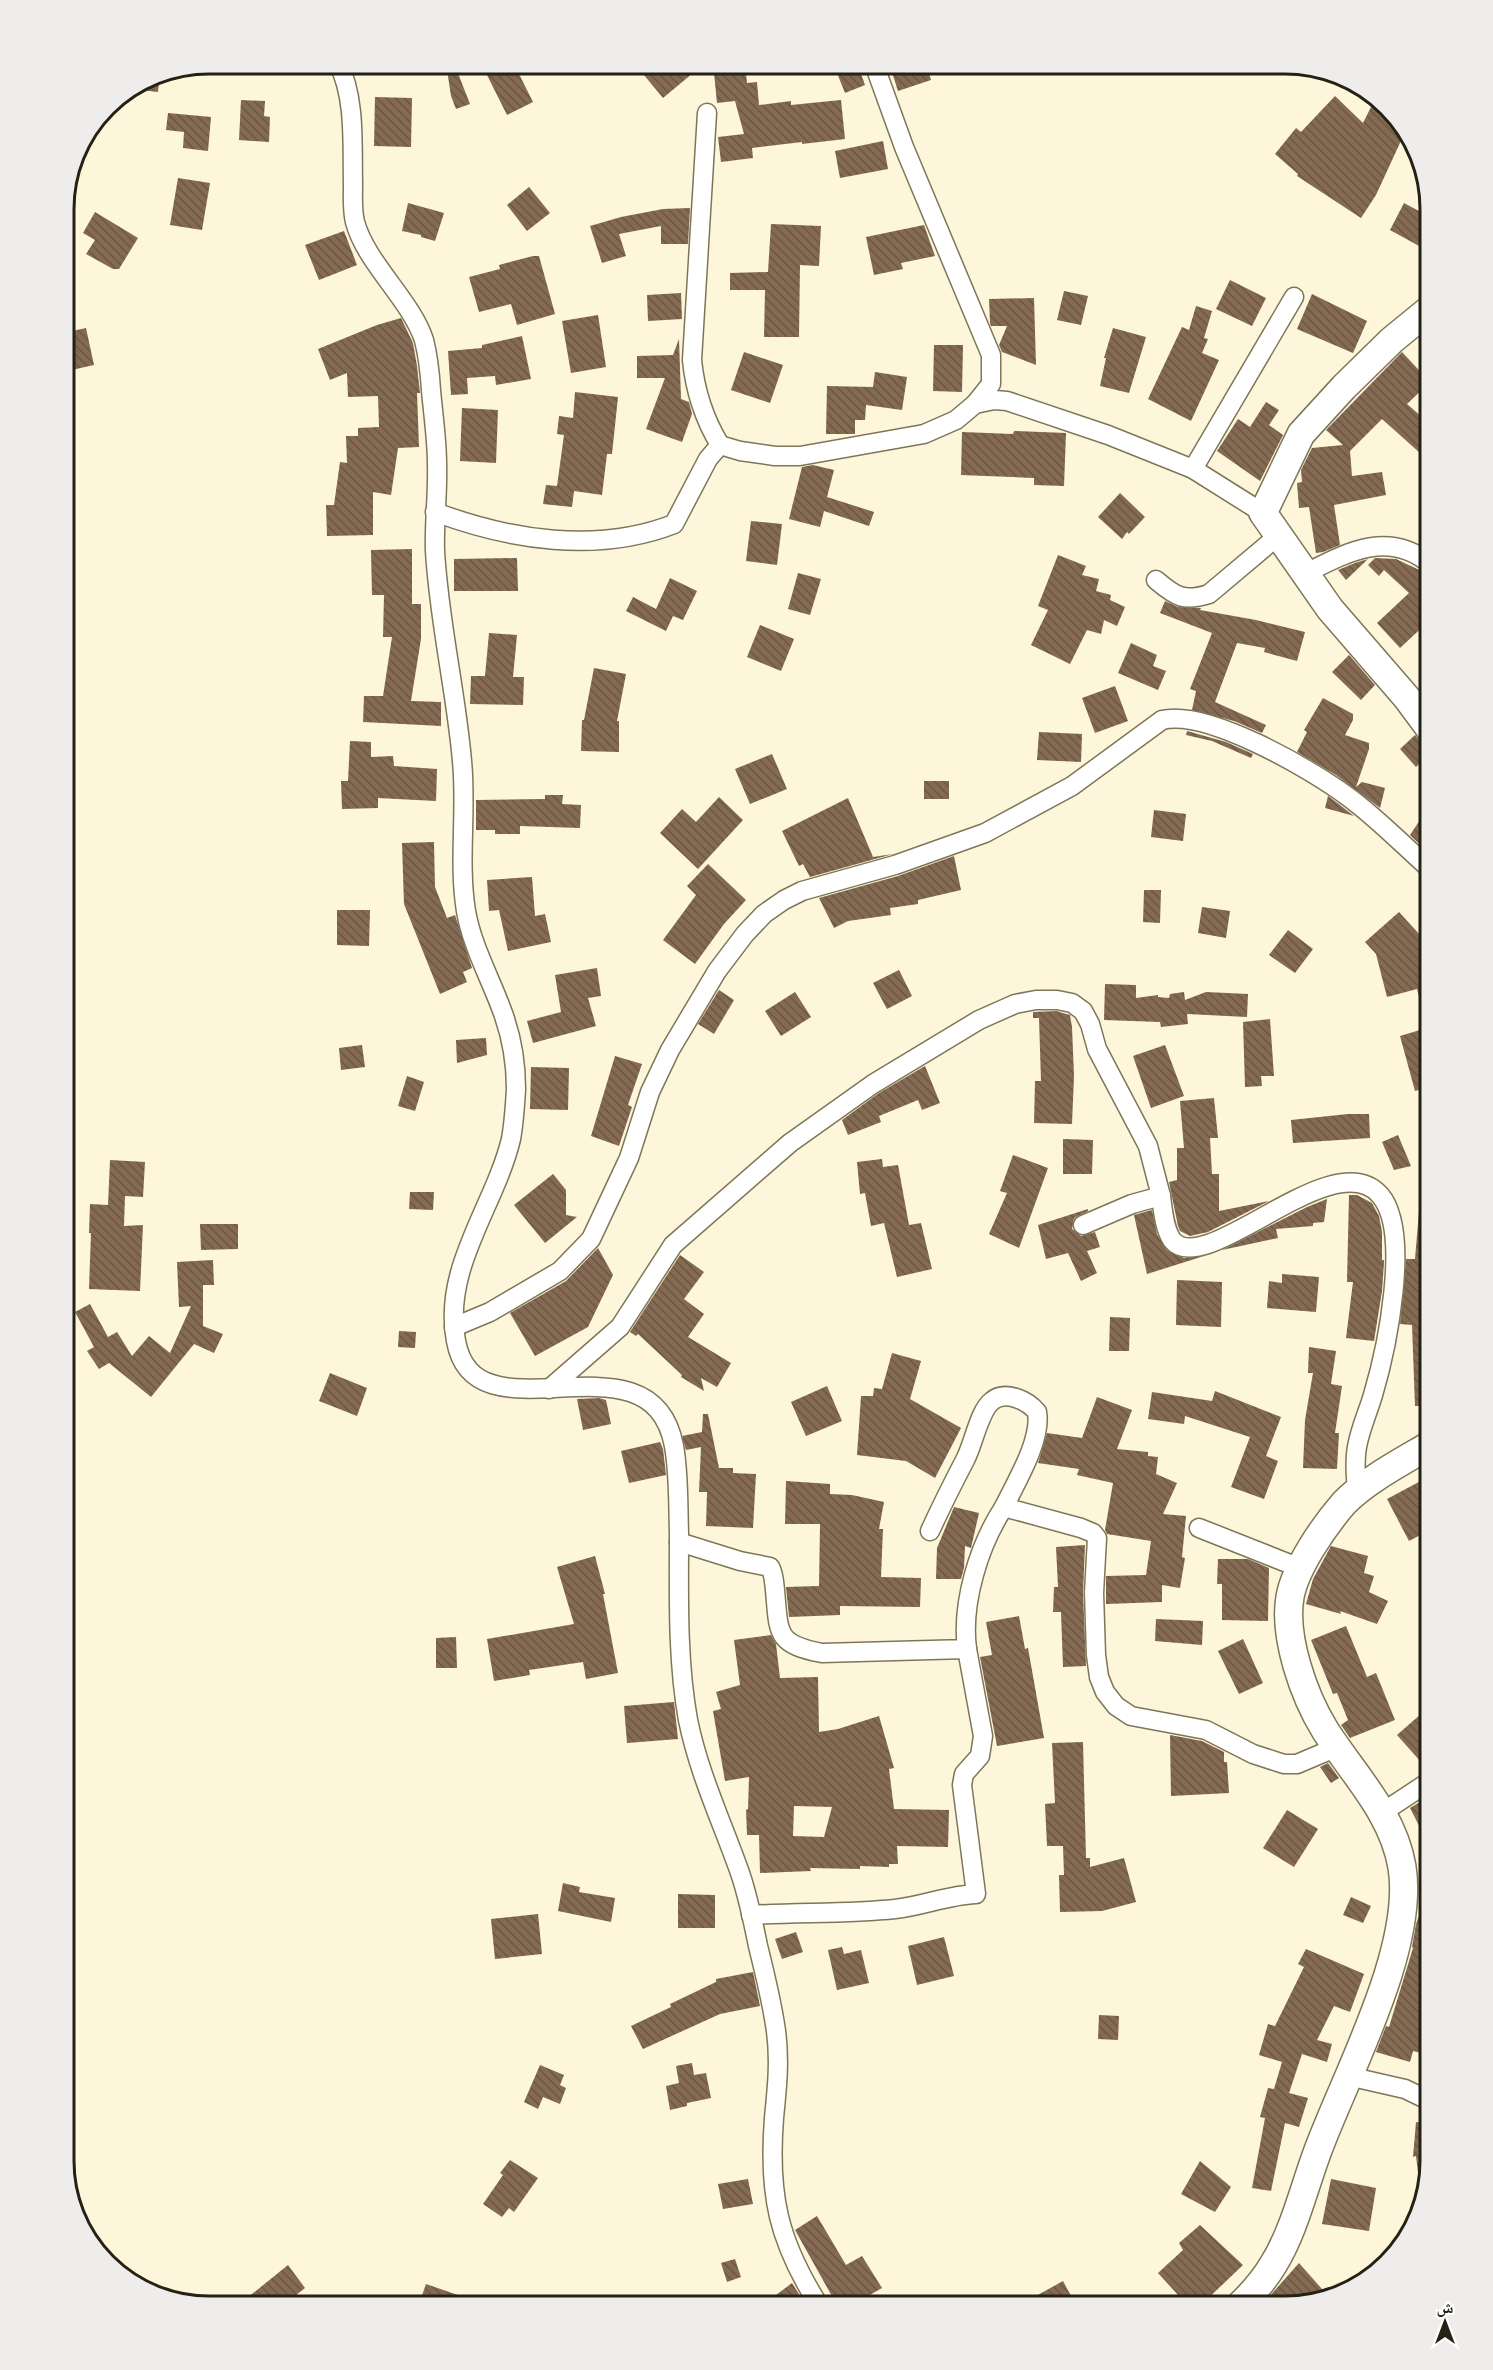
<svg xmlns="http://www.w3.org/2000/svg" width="1493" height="2370" font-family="Overpass,'Noto Naskh Arabic',sans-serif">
	<defs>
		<pattern id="building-back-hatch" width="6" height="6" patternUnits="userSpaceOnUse" patternTransform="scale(1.5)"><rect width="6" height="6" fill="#846a53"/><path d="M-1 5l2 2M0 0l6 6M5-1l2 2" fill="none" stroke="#6c5744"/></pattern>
	</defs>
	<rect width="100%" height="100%" fill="#fdf6da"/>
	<g fill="url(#building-back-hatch)" fill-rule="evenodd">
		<polygon points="446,63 454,63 470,104 456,109 451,96"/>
		<polygon points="481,63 537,63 519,74 533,102 507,115"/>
		<polygon points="659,63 705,63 663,98 644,75"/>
		<polygon points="713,63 745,63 747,83 757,82 759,105 791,101 791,105 841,100 845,139 802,144 802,142 752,148 753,158 721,162 718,137 744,134 735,101 717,103"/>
		<polygon points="833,63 857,63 865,85 845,93"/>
		<polygon points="889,63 926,63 931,80 898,91"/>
		<polygon points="160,72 158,92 131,89 153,74"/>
		<polygon points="1335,96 1363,123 1371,107 1390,116 1405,132 1376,195 1361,218 1297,176 1298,174 1275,154 1296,128 1301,132"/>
		<polygon points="375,97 412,98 411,147 374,146"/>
		<polygon points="241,100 265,101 264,116 270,117 269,142 239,140"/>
		<polygon points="168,113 211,117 208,151 183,148 184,132 166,130"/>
		<polygon points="883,141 888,169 840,178 835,151"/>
		<polygon points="178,178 210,183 202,230 170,225"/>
		<polygon points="529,187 550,213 527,231 507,205"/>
		<polygon points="408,203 444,213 435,241 421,237 421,235 402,231"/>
		<polygon points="1404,203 1430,217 1430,252 1390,230"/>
		<polygon points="690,208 688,244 661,244 661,226 619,234 626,256 602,263 590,226 621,217 663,209"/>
		<polygon points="95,212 138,238 119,269 113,269 86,254 95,240 83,233"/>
		<polygon points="771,224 821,226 819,266 800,265 799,337 764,337 765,290 730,290 730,273 768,272"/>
		<polygon points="924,225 935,256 901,263 903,269 874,275 866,237"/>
		<polygon points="344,231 357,265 319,280 305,245"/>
		<polygon points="533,256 539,256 555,314 517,325 511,304 479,312 469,277 500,269 499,265"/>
		<polygon points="1230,280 1266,298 1252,326 1216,309"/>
		<polygon points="1064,291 1088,296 1081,325 1057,320"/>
		<polygon points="681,293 682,319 648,321 647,295"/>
		<polygon points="1312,294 1367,321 1353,353 1297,329"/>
		<polygon points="1034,298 1036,365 1002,352 999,345 1007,326 991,326 990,323 989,299"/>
		<polygon points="1196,306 1212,311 1204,338 1208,339 1202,353 1219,360 1191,421 1148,399 1182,327 1189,330"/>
		<polygon points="598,315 606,367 571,373 562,321"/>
		<polygon points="401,318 413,343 417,366 420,393 417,393 419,447 398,448 391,495 373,492 373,535 327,536 326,505 334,505 340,462 347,463 346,436 358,436 358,428 379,427 378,396 348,397 347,373 330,380 318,349 377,325"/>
		<polygon points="86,328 94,365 63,372 63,333"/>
		<polygon points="1113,328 1146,337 1129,393 1100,386 1106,358 1104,358"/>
		<polygon points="522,336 531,379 496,385 495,376 467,378 468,394 451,395 448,351 482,348 482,345"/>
		<polygon points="679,339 681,399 689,402 692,414 682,442 646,429 665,378 637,378 637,356 673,355"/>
		<polygon points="934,345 963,345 962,392 933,391"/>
		<polygon points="744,352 783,365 770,403 731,390"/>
		<polygon points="1402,352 1430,382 1407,404 1430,424 1430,462 1382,419 1350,451 1352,476 1382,472 1386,495 1334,505 1340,545 1323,552 1316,553 1309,507 1299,508 1297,483 1302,482 1301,470 1312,448 1343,445 1326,430"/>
		<polygon points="875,372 907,377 902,410 866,405 865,420 855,420 855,434 826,434 827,386 873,387"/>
		<polygon points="575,392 618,397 612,454 607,454 602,495 574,491 572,507 543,504 546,485 557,486 564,435 557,434 559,416 573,418"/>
		<polygon points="1266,402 1279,410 1269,425 1283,435 1260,481 1217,451 1238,419 1250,427"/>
		<polygon points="462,408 498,410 496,463 460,461"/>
		<polygon points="1014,431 1066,433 1064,486 1034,485 1034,478 961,475 962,432 1013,434"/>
		<polygon points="813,465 834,470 827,497 874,512 869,526 824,511 820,527 789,519 802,467"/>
		<polygon points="1120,493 1145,517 1129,534 1127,532 1122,539 1098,517"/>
		<polygon points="751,521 782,524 777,565 746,561"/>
		<polygon points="412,549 412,604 421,604 421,639 411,701 441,702 441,726 363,722 364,696 383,696 392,637 383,637 384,595 372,595 371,550"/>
		<polygon points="1058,555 1086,566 1082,575 1099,579 1096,591 1111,595 1110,600 1125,607 1117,626 1104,620 1101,634 1087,630 1070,664 1031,645 1048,610 1038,606"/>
		<polygon points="517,558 518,591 454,591 454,559"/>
		<polygon points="1375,558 1396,559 1430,575 1430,620 1400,648 1377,623 1409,593 1384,570 1379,576 1368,565"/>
		<polygon points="1368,559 1346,580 1338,570 1355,563"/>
		<polygon points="798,573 821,579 810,615 788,609"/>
		<polygon points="670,578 697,591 683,620 673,616 666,631 626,611 633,597 656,609"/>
		<polygon points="1165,601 1178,607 1201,608 1200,610 1256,620 1305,632 1297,661 1264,652 1265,648 1237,643 1215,702 1266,725 1262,733 1234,721 1192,710 1196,691 1190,689 1212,633 1160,613"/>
		<polygon points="760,625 794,639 781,671 747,657"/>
		<polygon points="489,633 517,635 513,677 524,677 523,705 470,704 471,676 485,676"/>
		<polygon points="1131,643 1157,655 1153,666 1166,671 1158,690 1118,673"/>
		<polygon points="1349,655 1375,685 1361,700 1332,672"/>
		<polygon points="594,668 626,674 617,721 619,721 619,752 581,751 582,720 584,720"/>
		<polygon points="1115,686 1128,721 1095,733 1082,698"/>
		<polygon points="1323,698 1353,714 1353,720 1345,735 1369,743 1369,749 1356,787 1362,782 1385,788 1380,808 1336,775 1297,752 1307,732 1304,730"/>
		<polygon points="1187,731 1226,742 1253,754 1251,758 1212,741 1186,735"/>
		<polygon points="1039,732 1082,734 1081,762 1037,760"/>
		<polygon points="1415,735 1423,743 1430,744 1430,772 1421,762 1416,767 1400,749"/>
		<polygon points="350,741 371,742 371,757 393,756 394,766 437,769 436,801 378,798 378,808 342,809 341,781 348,781"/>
		<polygon points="772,754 787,789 750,804 735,769"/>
		<rect x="924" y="781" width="25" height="18"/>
		<polygon points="545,795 563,795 562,804 581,805 580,828 520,826 520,834 495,834 495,830 476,830 476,800 545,799"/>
		<polygon points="1328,796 1340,805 1354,816 1325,808"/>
		<polygon points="719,797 743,820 698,869 660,833 682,809 696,822"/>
		<polygon points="848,798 873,857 893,854 810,877 803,864 799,866 782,831"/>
		<polygon points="1154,810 1186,814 1183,841 1151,837"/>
		<polygon points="1420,820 1430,826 1430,854 1410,835"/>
		<polygon points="434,842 435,887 447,918 455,915 472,968 463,972 467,982 440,994 404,904 402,843"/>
		<polygon points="954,856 961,890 918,900 918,904 890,908 891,915 848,921 834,928 819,898 898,876"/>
		<polygon points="708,864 746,900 724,924 695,964 663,940 696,895 687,886"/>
		<polygon points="532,877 535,916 545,914 551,942 508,951 499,910 489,911 487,880"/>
		<polygon points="1144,890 1161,890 1160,923 1143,922"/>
		<polygon points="1202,907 1230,911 1226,938 1198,933"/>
		<polygon points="337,910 370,910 369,946 337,945"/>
		<polygon points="1399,912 1430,946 1430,1020 1425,1020 1417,989 1387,997 1376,954 1365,942"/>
		<polygon points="1288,930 1313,949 1295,973 1269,955"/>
		<polygon points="597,968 601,996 588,998 596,1026 533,1043 527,1021 561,1012 555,975"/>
		<polygon points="899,970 912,996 887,1009 873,983"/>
		<polygon points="1105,984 1136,985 1136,998 1158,995 1158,997 1169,998 1170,994 1184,992 1185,1000 1206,992 1248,994 1247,1017 1187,1014 1188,1024 1161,1027 1160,1022 1104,1020"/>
		<polygon points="719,990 734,1000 714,1034 698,1024"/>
		<polygon points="795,992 811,1017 781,1036 765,1011"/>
		<polygon points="1056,1011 1070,1015 1072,1027 1074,1076 1072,1124 1034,1123 1035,1081 1041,1081 1039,1018 1033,1018 1033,1012"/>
		<polygon points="1270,1019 1274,1076 1261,1076 1262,1086 1245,1087 1243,1022"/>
		<polygon points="1430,1027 1430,1087 1415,1091 1400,1036"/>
		<polygon points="486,1038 487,1055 457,1063 456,1040"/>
		<polygon points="362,1045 365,1067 341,1070 339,1048"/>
		<polygon points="1165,1045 1184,1096 1151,1108 1133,1056"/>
		<polygon points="615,1056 642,1064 628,1105 632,1107 619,1146 591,1136"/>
		<polygon points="925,1066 940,1103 922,1110 918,1100 879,1116 881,1122 848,1135 842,1120 879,1093"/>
		<polygon points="531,1067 569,1068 568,1110 530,1109"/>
		<polygon points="407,1076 424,1082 415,1111 398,1106"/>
		<polygon points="1214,1098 1218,1138 1210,1138 1212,1174 1219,1174 1219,1211 1269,1201 1208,1232 1190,1236 1180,1231 1178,1226 1169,1182 1177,1180 1177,1148 1184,1148 1180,1101"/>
		<polygon points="1348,1114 1369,1114 1370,1138 1293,1143 1291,1120"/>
		<polygon points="1398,1135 1411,1166 1394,1170 1382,1142"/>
		<polygon points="1063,1139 1093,1140 1092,1174 1063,1174"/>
		<polygon points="1013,1155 1048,1168 1019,1248 989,1234 1007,1193 1000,1191"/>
		<polygon points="882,1159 883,1167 898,1165 909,1225 921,1223 932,1269 897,1277 884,1223 871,1226 865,1193 860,1194 857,1162"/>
		<polygon points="110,1160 145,1162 143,1197 125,1196 124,1226 143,1225 140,1291 89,1289 91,1233 89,1233 90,1204 108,1205"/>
		<polygon points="553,1174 566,1190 566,1215 577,1217 545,1243 514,1205"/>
		<polygon points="410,1192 434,1192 433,1210 409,1209"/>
		<polygon points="1349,1195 1357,1195 1372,1203 1379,1216 1382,1232 1382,1260 1384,1260 1384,1263 1382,1291 1374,1341 1346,1338 1353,1282 1347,1282"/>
		<polygon points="1327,1199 1324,1222 1313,1223 1313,1226 1276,1229 1278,1238 1222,1250 1307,1207"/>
		<polygon points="1088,1209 1088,1211 1074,1218 1072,1229 1081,1236 1095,1232 1100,1247 1087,1251 1097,1273 1081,1281 1068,1253 1046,1259 1038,1225"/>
		<polygon points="1152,1210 1157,1234 1167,1250 1184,1258 1204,1256 1147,1274 1134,1215"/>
		<polygon points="1419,1211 1430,1212 1430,1406 1415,1406 1412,1325 1400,1324 1406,1259 1415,1259"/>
		<polygon points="200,1224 238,1224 238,1249 201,1250"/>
		<polygon points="598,1248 613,1275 588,1327 535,1356 510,1313 566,1281"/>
		<polygon points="680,1255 704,1272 684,1299 704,1314 688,1337 731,1363 717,1387 701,1378 704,1391 681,1377 682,1375 638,1334 636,1336 630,1332"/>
		<polygon points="213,1260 214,1285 203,1285 203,1326 223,1334 214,1353 194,1344 151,1397 109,1363 99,1369 87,1351 94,1347 75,1312 90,1304 108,1337 117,1332 132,1356 149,1336 170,1353 191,1306 179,1307 177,1262"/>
		<polygon points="1282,1274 1319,1277 1316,1312 1267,1308 1269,1281 1282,1283"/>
		<polygon points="1177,1280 1222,1282 1221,1327 1176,1325"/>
		<polygon points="1110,1317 1130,1318 1129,1351 1109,1351"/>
		<polygon points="399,1331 416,1332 415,1348 398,1347"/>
		<polygon points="1309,1347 1336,1351 1331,1384 1342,1386 1335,1433 1339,1433 1337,1469 1303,1468 1305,1420 1313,1373 1308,1373"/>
		<polygon points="892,1353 921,1361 910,1399 961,1428 935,1478 906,1461 857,1455 861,1396 873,1396 874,1388 882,1389"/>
		<polygon points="330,1373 367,1388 357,1416 319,1401"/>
		<polygon points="827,1386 842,1421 806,1436 791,1402"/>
		<polygon points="1215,1391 1281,1417 1266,1456 1278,1461 1264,1499 1231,1487 1250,1437 1185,1416 1184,1424 1148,1419 1152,1392 1212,1401"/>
		<polygon points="1097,1397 1132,1410 1117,1449 1148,1452 1148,1456 1158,1457 1156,1474 1177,1483 1163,1514 1186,1516 1182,1557 1185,1558 1180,1588 1162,1585 1162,1602 1106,1604 1106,1576 1146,1575 1151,1541 1107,1534 1105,1530 1113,1483 1077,1475 1079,1469 1038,1463 1047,1433 1082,1438"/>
		<polygon points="599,1398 606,1400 611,1424 583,1430 577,1399"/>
		<polygon points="703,1414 708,1414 719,1468 733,1468 733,1473 756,1474 753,1528 706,1526 707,1492 699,1492 701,1447 686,1450 682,1436 702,1432"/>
		<polygon points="660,1442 663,1449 666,1475 629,1483 621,1451"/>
		<polygon points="1430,1476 1430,1530 1409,1541 1387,1499"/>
		<polygon points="786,1481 830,1484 830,1494 852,1495 884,1502 879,1529 883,1529 881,1577 921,1578 920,1607 840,1606 840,1615 789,1617 786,1587 819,1586 820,1524 785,1524"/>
		<polygon points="954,1507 979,1513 971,1548 965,1546 964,1568 961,1579 936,1579 937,1548"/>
		<polygon points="1085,1545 1083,1593 1086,1666 1063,1667 1061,1612 1053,1612 1054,1587 1058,1587 1056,1547"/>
		<polygon points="1331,1546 1368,1556 1364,1573 1374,1576 1369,1592 1388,1601 1377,1624 1340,1611 1341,1614 1306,1604 1313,1579"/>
		<polygon points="595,1556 605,1594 603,1594 618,1673 586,1679 583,1662 529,1670 530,1675 494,1681 487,1639 574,1624 557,1567"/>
		<polygon points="1218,1559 1248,1559 1269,1568 1268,1621 1222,1620 1222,1584 1217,1584"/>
		<polygon points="1019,1616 1025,1649 1028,1648 1044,1738 997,1746 980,1657 992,1655 986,1622"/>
		<polygon points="1156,1619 1203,1621 1202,1645 1155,1641"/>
		<polygon points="1346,1626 1367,1677 1376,1673 1395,1720 1350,1738 1341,1725 1348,1720 1337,1693 1333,1694 1311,1640"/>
		<path d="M771,1635L776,1644L780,1678L818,1677L819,1732L838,1729L879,1716L894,1768L889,1769L894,1809L949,1810L948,1847L897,1846L898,1864H889V1867L860,1866V1869L810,1868L811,1871L760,1873L759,1835H747L746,1810L748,1809L749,1777L725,1781L713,1711L721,1709L716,1692L740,1685L734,1640ZM794,1806L832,1807L824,1837L793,1836Z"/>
		<polygon points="456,1637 457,1668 436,1668 436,1638"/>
		<polygon points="1243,1639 1263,1683 1239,1694 1218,1651"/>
		<polygon points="674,1702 678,1739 627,1743 624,1706"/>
		<polygon points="1430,1706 1430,1770 1428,1770 1397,1735"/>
		<polygon points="1170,1735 1202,1741 1224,1752 1224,1762 1227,1762 1229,1793 1171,1796"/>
		<polygon points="1083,1742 1086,1858 1090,1858 1090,1867 1124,1858 1136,1902 1102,1911 1060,1912 1059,1875 1064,1875 1063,1846 1047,1846 1045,1804 1055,1803 1052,1743"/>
		<polygon points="1328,1763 1339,1778 1331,1783 1320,1767"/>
		<polygon points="1430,1796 1430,1847 1410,1808"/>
		<polygon points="1287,1810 1318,1829 1294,1867 1263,1848"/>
		<polygon points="563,1883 580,1887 579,1892 615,1898 611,1922 558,1911"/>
		<polygon points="1428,1890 1430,1891 1430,2024 1421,2053 1413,2051 1410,2062 1376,2052 1386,2026 1389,2027 1413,1948 1412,1947 1416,1924"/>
		<polygon points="678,1894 715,1895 715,1928 678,1928"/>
		<polygon points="1351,1897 1371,1906 1363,1923 1343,1915"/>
		<polygon points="538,1914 542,1954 495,1959 491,1919"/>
		<polygon points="796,1932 803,1952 782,1959 775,1939"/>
		<polygon points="944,1937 954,1976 917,1985 908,1946"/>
		<polygon points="842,1947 844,1954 861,1950 869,1983 837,1990 828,1950"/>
		<polygon points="1306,1949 1364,1974 1350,2012 1334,2006 1317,2040 1332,2044 1327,2062 1302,2054 1289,2093 1308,2098 1299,2127 1285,2123 1271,2191 1252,2188 1265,2118 1260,2117 1268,2088 1274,2089 1282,2062 1259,2055 1268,2024 1275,2026 1304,1967 1298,1964"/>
		<polygon points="753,1972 760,2006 720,2014 643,2049 631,2026 671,2007 670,2004 716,1982 716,1979"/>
		<polygon points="1099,2015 1119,2016 1118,2040 1098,2039"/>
		<polygon points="692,2063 694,2075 706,2073 711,2098 687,2103 687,2106 670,2110 666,2086 679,2083 676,2066"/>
		<polygon points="540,2065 564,2075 560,2085 566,2088 560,2104 543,2097 538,2109 524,2102"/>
		<polygon points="1416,2122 1430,2124 1430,2162 1420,2190 1416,2156 1413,2157"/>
		<polygon points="510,2160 538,2178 514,2212 509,2208 502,2217 483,2204 503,2175 500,2173"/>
		<polygon points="1200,2161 1231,2187 1215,2212 1181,2194"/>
		<polygon points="748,2179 753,2204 723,2209 718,2184"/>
		<polygon points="1331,2179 1376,2188 1369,2231 1322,2224"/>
		<polygon points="817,2216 846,2265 862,2256 882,2288 849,2307 838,2307 795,2230"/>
		<polygon points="1200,2225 1243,2265 1199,2307 1189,2307 1158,2273 1183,2250 1179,2243"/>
		<polygon points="735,2259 741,2277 727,2282 721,2263"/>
		<polygon points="1299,2263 1329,2297 1285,2307 1274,2307 1268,2298"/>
		<polygon points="288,2265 305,2288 281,2307 236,2307"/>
		<polygon points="1063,2281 1077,2307 1042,2307 1036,2296"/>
		<polygon points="792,2283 807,2307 760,2307"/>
		<polygon points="426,2284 484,2304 484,2307 418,2307"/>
	</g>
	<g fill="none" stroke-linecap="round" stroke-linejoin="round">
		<defs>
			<g id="street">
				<path d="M338,63C356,98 352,146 353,185C353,198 352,210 355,222C366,263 411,300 424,340C428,356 430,374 431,390C433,414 437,439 437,464C438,493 434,522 435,551C439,622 456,691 462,761C467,811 458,862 466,911C472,947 492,981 504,1016C512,1039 516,1065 516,1089C515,1106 514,1123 511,1139C495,1206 442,1268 456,1341C475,1447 651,1324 674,1446C679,1474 678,1505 679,1533C679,1595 677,1659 688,1720C699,1774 722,1822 740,1873C748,1896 753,1921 758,1946C765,1974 772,2002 776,2031C780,2060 777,2089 774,2118C768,2195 778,2241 820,2307"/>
				<polyline points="874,64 904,147 991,355 991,384 975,404"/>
				<path d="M707,113L692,360C695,391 703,417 720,445L740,451L775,456H800L924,434L956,420L975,404L994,400L1007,401L1108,435L1193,469L1263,513"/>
				<polyline points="1193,469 1294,297"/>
				<path d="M435,512C510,540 597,554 674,524L708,459L720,445"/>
				<path d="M1304,574C1346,553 1388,529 1430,564"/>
				<path d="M1156,580C1176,597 1184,602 1209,594L1279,535"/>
				<path d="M1083,1225L1132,1204L1161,1196C1163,1210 1164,1228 1172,1240C1205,1281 1333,1141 1380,1195C1412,1232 1386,1351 1373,1395C1368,1412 1360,1429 1357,1447C1354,1463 1356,1477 1357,1492"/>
				<path d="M454,1327L490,1312L560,1271L591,1239L629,1158L650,1092L670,1050L717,971L745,934L764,914L784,900L802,891L895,865L985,833L1072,786L1162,720C1207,709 1309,768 1347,796C1376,817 1403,845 1430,869"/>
				<polyline points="549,1389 620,1327 673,1245 790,1143 873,1084 979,1020 1015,1004 1036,1000 1057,1000 1072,1003 1083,1011 1090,1024 1097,1049 1148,1146 1161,1196"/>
				<polyline points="1199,1528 1300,1568"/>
				<path d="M930,1531C941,1507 953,1483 965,1460C974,1443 979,1411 992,1401C1005,1390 1027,1400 1037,1412C1042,1440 1016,1482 1004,1507L1081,1528L1093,1533L1097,1538L1094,1593L1096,1655L1099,1677L1105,1692L1116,1706L1131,1716L1206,1730L1253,1754L1284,1764H1297L1337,1747"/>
				<path d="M679,1542L740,1561L770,1567C774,1574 774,1582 775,1590C779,1633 775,1644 822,1653L967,1649C961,1603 979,1545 1004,1507"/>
				<polyline points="1383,1812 1430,1781"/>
				<path d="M751,1915C799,1912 847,1914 895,1909C923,1906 948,1895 976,1894L962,1785L964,1774L980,1756L983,1736L967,1649"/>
				<polyline points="1348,2076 1405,2089 1430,2101"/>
			</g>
			<g id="secondary">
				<polyline points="1430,729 1407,698 1330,609 1263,513 1301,434 1344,387 1392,340 1430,309"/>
				<path d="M1238,2307C1251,2295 1264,2280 1273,2265C1295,2230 1305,2183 1320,2145C1349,2069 1415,1947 1402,1867C1393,1813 1353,1774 1325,1730C1304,1696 1283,1637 1290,1597C1295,1568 1324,1526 1344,1503C1365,1481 1403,1461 1430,1445"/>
			</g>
		</defs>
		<use href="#street" stroke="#7e7656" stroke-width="21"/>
		<use href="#secondary" stroke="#7e7656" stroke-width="30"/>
		<use href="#street" stroke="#fff" stroke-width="18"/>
		<use href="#secondary" stroke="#fff" stroke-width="27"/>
	</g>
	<path d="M0 0H1493V2370H0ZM209 74H1285A135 135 0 0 1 1420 209V2161A135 135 0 0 1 1285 2296H209A135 135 0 0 1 74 2161V209A135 135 0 0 1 209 74Z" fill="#eeedec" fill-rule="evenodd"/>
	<path fill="none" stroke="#252114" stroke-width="3" d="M209 74H1285A135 135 0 0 1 1420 209V2161A135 135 0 0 1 1285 2296H209A135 135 0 0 1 74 2161V209A135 135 0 0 1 209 74Z"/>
	<g transform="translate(1445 2322)" stroke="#ffffff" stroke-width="4.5" paint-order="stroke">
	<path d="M0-4.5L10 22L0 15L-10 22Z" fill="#252114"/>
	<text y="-9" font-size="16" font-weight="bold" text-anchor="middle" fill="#252114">ش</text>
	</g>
</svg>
